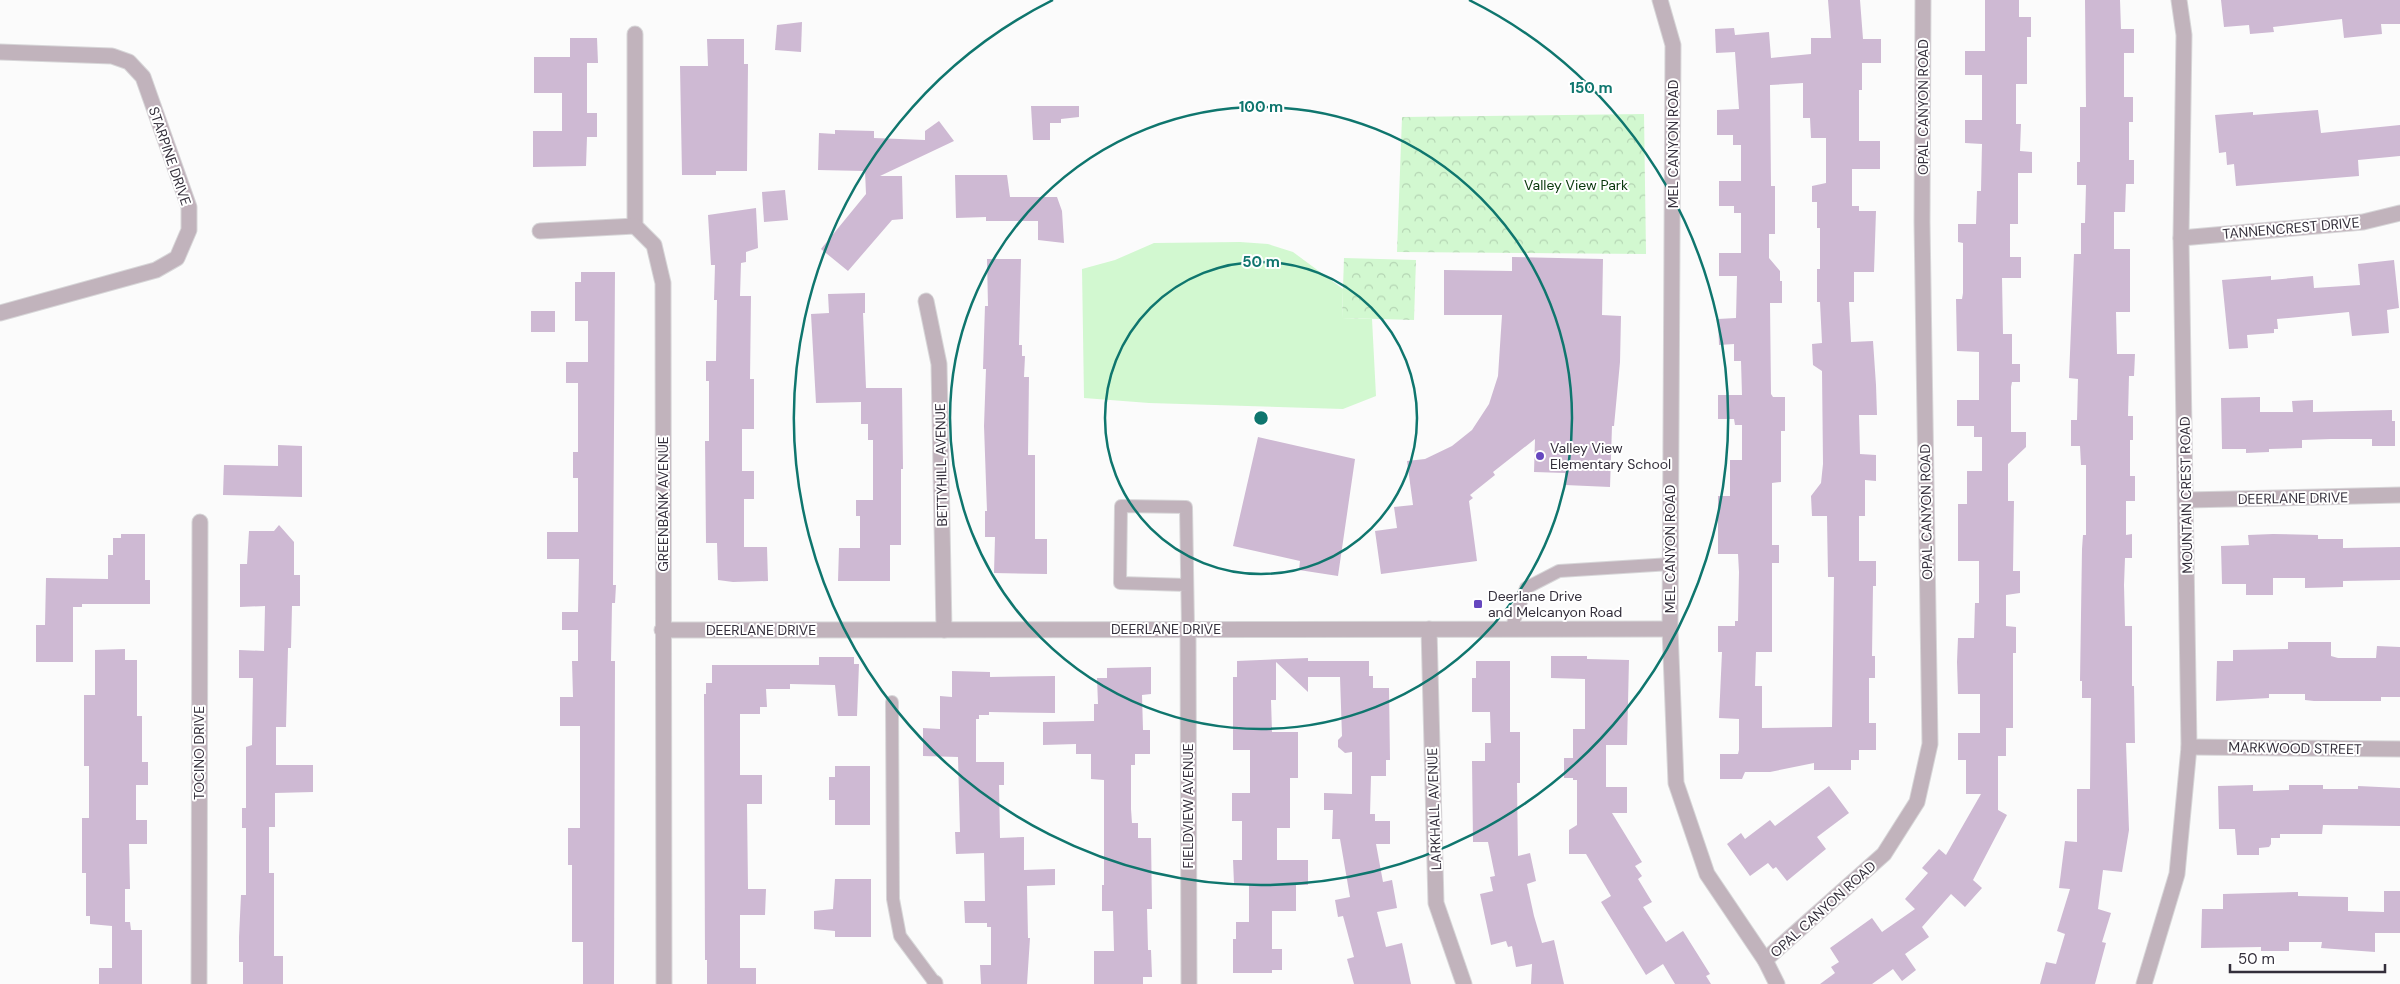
<svg xmlns="http://www.w3.org/2000/svg" width="2400" height="984" font-family="'DM Sans',sans-serif">
	<defs>
		<pattern id="park-crowns" width="20" height="18" patternUnits="userSpaceOnUse" patternTransform="scale(1.25)"><rect width="20" height="18" fill="#d2f8d0"/><path d="M2 6a3 3 0 1 1 6 0M12 15a3 3 0 1 1 6 0" fill="none" stroke="#b5d5b4"/></pattern>
	</defs>
	<rect width="100%" height="100%" fill="#fbfbfb"/>
	<polygon fill="#d2f8d0" points="1240,242 1268,244 1293,252 1343,289 1342,318 1372,319 1376,396 1343,409 1149,403 1084,398 1082,269 1115,260 1154,243"/>
	<g fill="url(#park-crowns)">
		<polygon points="1644,114 1646,254 1397,252 1402,117"/>
		<polygon points="1344,258 1416,260 1414,320 1342,318"/>
	</g>
	<g fill="#ceb9d3" fill-rule="evenodd">
		<path d="M1828,0H1860L1863,39H1881V63H1862V90H1859V141H1880V169H1852V206H1859V211H1876L1874,272H1854V302H1849L1851,342L1873,341L1876,385L1877,415H1859L1860,454L1876,455V481L1865,480V516H1859V561H1876V586H1873L1872,656H1875V678H1869V723H1876V750H1859V760H1851V770H1814V763L1770,772H1745L1742,779H1720V754H1738L1739,750V719L1719,718L1722,652H1718V626H1735V621H1738L1739,572L1738,554H1718V496H1730V460H1742V425H1735L1734,419H1718V395H1742L1741,361H1734V344L1719,345L1718,319L1736,318L1737,276H1719V253H1741V213H1734V206H1719V181H1741V145H1733V135H1717V110L1739,109L1735,52L1716,53L1715,29L1734,28L1735,35L1769,32L1771,58L1811,54V38H1831ZM1803,83V118H1810L1811,138H1826V183L1812,186V202H1817V228H1820V269H1817V302H1820L1822,343L1812,344L1813,365L1822,371L1823,464L1821,483L1811,496L1812,516H1827L1828,577H1834L1832,727L1762,728V686H1755L1756,652H1772V563H1779V545H1772V483L1781,482V431H1785V397H1773L1771,394L1770,303H1782V281H1780V271L1769,258V234H1775V186H1771L1770,85Z"/>
		<polygon points="1985,0 2019,0 2019,17 2031,17 2031,37 2027,37 2027,84 2016,84 2016,124 2021,124 2020,151 2032,152 2032,173 2018,173 2018,224 2010,224 2010,257 2021,257 2021,278 2002,278 2003,334 2012,334 2012,364 2020,364 2020,382 2012,382 2011,387 2011,432 2026,432 2026,447 2008,464 2008,501 2014,501 2013,571 2020,571 2020,593 2006,595 2006,626 2016,627 2016,653 2013,653 2013,728 2006,728 2006,756 1998,756 1998,810 2007,815 1973,880 1982,888 1965,907 1951,894 1922,927 1929,937 1905,954 1916,970 1902,981 1893,969 1872,984 1820,984 1835,973 1831,967 1839,962 1830,948 1872,918 1882,932 1915,909 1905,899 1928,873 1922,868 1939,849 1946,855 1981,794 1966,794 1966,760 1958,760 1958,733 1980,733 1980,694 1958,694 1957,662 1958,638 1974,638 1975,603 1979,603 1979,561 1958,561 1958,504 1967,504 1967,471 1982,471 1982,437 1974,437 1974,426 1957,426 1957,400 1979,400 1979,352 1957,351 1956,299 1962,299 1963,293 1963,243 1958,242 1958,224 1976,224 1977,191 1981,191 1982,144 1965,143 1965,120 1982,120 1982,75 1965,75 1965,51 1985,51"/>
		<polygon points="2085,0 2120,0 2121,29 2134,29 2134,53 2124,53 2124,97 2133,97 2133,122 2129,122 2129,160 2134,160 2134,184 2126,184 2125,212 2114,212 2114,249 2130,249 2130,312 2116,312 2117,354 2135,354 2134,376 2129,376 2128,416 2133,416 2133,440 2130,440 2130,476 2135,476 2135,501 2126,501 2126,535 2132,534 2132,558 2125,558 2124,585 2125,626 2132,626 2132,686 2134,686 2135,743 2126,743 2129,830 2122,872 2103,870 2098,909 2111,913 2102,942 2106,943 2095,984 2040,984 2046,962 2056,964 2065,934 2057,931 2070,889 2059,888 2065,841 2077,842 2077,789 2090,789 2091,698 2082,698 2082,681 2080,681 2082,549 2083,535 2086,535 2086,465 2081,465 2080,446 2071,446 2071,420 2077,420 2078,379 2069,378 2074,254 2081,254 2081,223 2085,223 2086,185 2077,185 2077,162 2080,162 2080,107 2086,107"/>
		<polygon points="2221,0 2400,0 2400,24 2381,24 2382,34 2344,38 2342,19 2273,27 2274,32 2250,34 2249,25 2224,27"/>
		<polygon points="802,22 801,52 775,50 777,25"/>
		<polygon points="570,38 597,38 598,63 587,63 587,113 597,113 597,137 587,137 586,166 533,167 533,131 562,131 562,93 534,93 534,57 570,57"/>
		<polygon points="707,39 744,39 744,64 748,64 747,171 716,171 716,175 682,175 680,66 708,66"/>
		<polygon points="1031,106 1079,106 1079,117 1061,119 1061,123 1050,123 1050,140 1033,140"/>
		<polygon points="2318,110 2321,133 2400,125 2400,156 2358,160 2359,176 2236,186 2234,164 2227,165 2226,152 2219,153 2215,115 2253,112 2253,115"/>
		<polygon points="939,121 954,141 880,176 902,176 903,219 892,220 848,271 821,249 866,194 865,171 818,170 819,133 835,134 835,130 874,131 874,138 925,140 925,131"/>
		<polygon points="955,175 1007,175 1010,197 1057,197 1062,211 1064,243 1038,240 1038,221 986,221 986,217 956,218"/>
		<polygon points="785,190 788,220 764,222 762,192"/>
		<polygon points="756,208 758,248 746,252 746,262 741,263 740,296 751,296 750,379 754,379 754,429 742,429 742,471 754,471 754,499 744,499 744,547 767,547 768,581 733,582 718,580 717,543 706,543 705,441 709,441 709,381 706,381 706,361 716,361 717,300 714,300 715,265 711,265 708,215"/>
		<polygon points="1512,257 1603,259 1602,315 1621,316 1620,362 1614,426 1612,426 1610,487 1565,485 1565,473 1534,472 1535,439 1493,472 1495,475 1470,495 1473,498 1469,501 1477,561 1381,574 1375,531 1397,528 1394,507 1413,505 1407,461 1425,459 1452,446 1472,430 1489,404 1498,376 1502,315 1444,315 1444,270 1512,271"/>
		<polygon points="987,259 1021,259 1019,345 1022,345 1022,356 1025,356 1024,377 1029,377 1028,455 1035,455 1035,539 1047,539 1047,574 994,573 995,537 985,537 985,511 987,511 984,426 986,369 983,369 984,337 985,306 988,306"/>
		<polygon points="2394,260 2399,308 2387,310 2389,333 2352,336 2349,312 2277,319 2278,329 2274,329 2274,333 2247,335 2248,348 2229,349 2222,280 2271,276 2271,280 2313,276 2314,288 2360,285 2358,264"/>
		<polygon points="581,272 615,272 613,585 616,585 615,603 612,603 611,661 615,661 614,984 583,984 583,942 572,942 572,865 568,865 568,828 580,828 580,726 560,726 560,697 573,697 572,661 578,661 578,630 562,630 562,612 578,612 579,559 547,559 547,532 578,532 578,478 573,478 573,452 578,452 578,383 566,383 566,362 588,362 588,321 575,321 575,282 581,282"/>
		<polygon points="865,293 865,313 863,313 866,388 902,388 903,469 901,469 901,545 890,545 890,581 838,581 839,548 860,548 860,516 856,516 856,500 873,500 873,440 868,440 868,424 861,424 861,402 816,403 811,314 829,313 828,294"/>
		<rect x="531" y="311" width="24" height="21"/>
		<polygon points="2260,397 2260,412 2293,412 2292,401 2313,400 2313,412 2392,410 2392,421 2395,421 2395,446 2372,446 2372,439 2331,439 2302,440 2302,448 2269,449 2269,452 2246,453 2246,449 2222,449 2221,398"/>
		<polygon points="1258,437 1355,459 1338,576 1299,570 1300,561 1233,546"/>
		<polygon points="278,445 302,446 302,497 223,495 224,465 278,466"/>
		<polygon points="279,525 294,542 294,575 300,575 300,606 292,606 291,648 288,648 286,727 276,727 276,765 313,765 313,792 275,793 275,827 269,827 269,873 274,873 274,956 283,956 283,984 243,984 243,962 239,962 239,937 241,895 246,895 246,828 242,828 242,808 246,808 246,747 252,745 253,678 239,678 239,650 264,651 265,606 240,607 240,564 247,564 249,531 274,531"/>
		<polygon points="121,534 145,534 145,580 150,580 150,604 82,604 82,607 73,607 73,662 36,662 36,625 45,625 46,578 108,579 108,555 113,555 113,538 121,538"/>
		<polygon points="2273,534 2318,535 2318,539 2343,539 2343,548 2400,547 2400,580 2343,581 2343,587 2305,588 2305,578 2273,578 2273,595 2246,595 2246,584 2222,584 2221,546 2249,545 2248,535"/>
		<polygon points="2288,642 2331,642 2331,656 2338,658 2376,658 2377,646 2400,647 2400,697 2381,697 2381,701 2314,701 2305,700 2305,694 2269,694 2269,698 2216,701 2217,661 2233,661 2233,650 2288,649"/>
		<polygon points="125,649 125,660 137,660 137,716 142,716 142,762 148,762 148,785 136,785 136,820 147,820 147,844 129,844 130,889 125,889 125,922 130,922 131,930 142,930 142,984 99,984 99,968 112,968 112,926 90,924 90,916 86,916 86,873 82,873 82,818 89,818 89,766 84,766 84,695 95,695 95,650"/>
		<polygon points="1551,656 1587,656 1587,659 1629,660 1627,745 1606,745 1606,787 1627,787 1627,813 1612,813 1642,862 1635,866 1642,876 1638,879 1652,902 1643,907 1666,942 1683,931 1710,974 1706,976 1711,984 1675,984 1663,964 1646,975 1601,902 1611,896 1586,854 1569,854 1569,830 1577,825 1577,780 1573,780 1573,778 1564,778 1564,758 1573,758 1573,729 1585,729 1585,679 1551,678"/>
		<polygon points="819,657 854,657 854,664 859,664 857,716 838,716 835,685 790,684 790,689 766,689 767,707 760,707 760,714 740,714 740,775 762,775 762,804 747,804 748,889 766,889 765,915 740,915 740,968 756,968 756,984 707,984 707,960 705,960 704,694 706,694 706,683 712,683 712,665 819,665"/>
		<polygon points="1308,658 1308,661 1369,661 1369,676 1373,676 1373,688 1389,688 1390,760 1386,760 1386,776 1371,776 1370,814 1375,814 1375,821 1390,821 1390,844 1376,844 1383,882 1392,880 1397,908 1377,912 1386,947 1402,943 1411,984 1354,984 1347,959 1354,957 1343,916 1338,917 1335,900 1350,897 1340,839 1332,839 1333,810 1324,810 1324,793 1352,794 1352,752 1345,753 1338,747 1338,740 1342,736 1340,677 1308,677 1308,692 1276,662 1276,700 1271,700 1272,732 1298,732 1298,778 1290,778 1290,828 1277,828 1277,860 1308,860 1308,885 1296,885 1296,911 1272,911 1272,949 1282,949 1282,970 1272,970 1272,973 1233,973 1233,939 1236,939 1236,922 1249,922 1249,884 1234,884 1233,860 1242,860 1242,821 1232,821 1232,793 1250,793 1250,750 1233,750 1233,677 1237,677 1237,661"/>
		<polygon points="1476,661 1510,661 1510,732 1520,732 1520,783 1517,783 1518,856 1530,853 1536,881 1527,884 1534,916 1542,943 1554,940 1564,984 1531,984 1532,964 1516,967 1512,946 1508,947 1506,941 1491,945 1480,894 1493,891 1490,877 1495,876 1488,842 1473,842 1472,761 1485,761 1485,743 1491,743 1490,712 1472,712 1472,678 1476,678"/>
		<polygon points="1151,667 1151,694 1142,695 1143,730 1150,730 1150,754 1135,754 1135,765 1131,765 1131,809 1132,823 1138,823 1138,838 1151,838 1152,909 1147,909 1148,950 1151,950 1152,977 1143,977 1143,984 1094,984 1094,951 1114,951 1113,911 1102,911 1102,885 1104,885 1104,780 1091,779 1091,754 1076,754 1076,744 1043,745 1043,722 1094,721 1094,704 1098,704 1097,678 1107,678 1107,668"/>
		<polygon points="952,671 990,672 990,677 1055,676 1055,713 989,712 989,715 979,715 979,719 976,719 976,762 1004,762 1004,785 999,785 1000,838 1024,837 1024,870 1055,869 1055,885 1027,886 1028,938 1030,938 1027,984 981,984 980,965 991,965 991,927 987,927 987,923 965,923 964,901 985,901 984,853 956,854 955,832 960,832 958,757 923,756 923,728 940,729 940,696 952,697"/>
		<polygon points="835,766 870,766 870,825 835,825 835,800 829,800 829,777 835,777"/>
		<polygon points="2253,785 2253,791 2289,790 2289,785 2323,785 2323,789 2358,789 2358,786 2400,788 2400,826 2323,825 2322,834 2280,834 2280,838 2271,838 2271,844 2269,847 2259,848 2259,855 2237,855 2235,829 2219,829 2218,786"/>
		<polygon points="1829,786 1849,813 1817,837 1826,849 1787,881 1776,867 1773,869 1768,863 1750,876 1727,844 1741,833 1745,839 1770,820 1775,826"/>
		<polygon points="835,879 871,879 871,937 835,937 835,931 814,929 814,911 833,909"/>
		<polygon points="2384,891 2400,891 2400,933 2375,933 2375,952 2321,948 2322,942 2289,942 2289,951 2261,951 2261,947 2201,948 2202,909 2223,909 2223,894 2298,892 2298,896 2348,897 2348,911 2384,912"/>
	</g>
	<g fill="none" stroke-linecap="round" stroke-linejoin="round">
		<defs>
			<g id="lane">
				<polyline points="1187,585 1120,583 1121,506 1186,507 1188,628"/>
				<polyline points="1511,629 1526,588 1559,571 1671,564"/>
				<polyline points="892,702 893,899 900,936 935,983"/>
			</g>
			<g id="street">
				<polyline points="1660,0 1673,45 1670,629 1676,783 1707,874 1765,960 1777,984"/>
				<polyline points="635,34 635,226 654,245 663,283 664,984"/>
				<polyline points="0,52 112,56 129,62 143,77 189,207 189,230 177,258 156,270 0,313"/>
				<polyline points="540,231 635,226"/>
				<polyline points="2181,238 2363,222 2400,213"/>
				<polyline points="926,301 939,364 944,630"/>
				<polyline points="2187,500 2400,495"/>
				<polyline points="1188,628 1189,984"/>
				<polyline points="1429,629 1436,903 1464,984"/>
				<polyline points="662,630 1670,629"/>
				<polyline points="2189,747 2400,749"/>
				<polyline points="1765,960 1884,854 1917,802 1930,744 1922,222 1923,0"/>
				<polyline points="199,984 200,522"/>
				<polyline points="935,984 935,983"/>
				<polyline points="2144,984 2177,874 2189,747 2181,238 2184,35 2179,0"/>
			</g>
		</defs>
		<use href="#lane" stroke="#d7d6d8" stroke-width="14"/>
		<use href="#street" stroke="#d7d6d8" stroke-width="17"/>
		<use href="#lane" stroke="#c1b3bc" stroke-width="12"/>
		<use href="#street" stroke="#c1b3bc" stroke-width="15"/>
	</g>
	<g fill="none" stroke="#0f766e" stroke-width="2.5">
		<circle cx="1261" cy="418" r="156"/>
		<circle cx="1261" cy="418" r="311"/>
		<path d="M1469 0A467 467 0 1 1 1053 0"/>
	</g>
	<g fill="#6647bf" stroke="#fff" stroke-width="2">
		<circle cx="1540" cy="456" r="5"/>
		<rect x="1473" y="599" width="10" height="10" rx="2.5"/>
	</g>
	<g text-anchor="middle" stroke-width="4" stroke-linejoin="round" paint-order="stroke">
		<g font-size="14" fill="#342f3b" stroke="#fff">
			<text transform="translate(1923 107) rotate(-90)" y="5">OPAL CANYON ROAD</text>
			<text transform="translate(1673 144) rotate(-90)" y="5">MEL CANYON ROAD</text>
			<text transform="translate(170 156) rotate(71)" y="5">STARPINE DRIVE</text>
			<text transform="translate(2291 228) rotate(-5)" y="5">TANNENCREST DRIVE</text>
			<text transform="translate(941 465) rotate(-91)" y="5">BETTYHILL AVENUE</text>
			<text transform="translate(2186 495) rotate(-91)" y="5">MOUNTAIN CREST ROAD</text>
			<text transform="translate(2293 498) rotate(-1)" y="5">DEERLANE DRIVE</text>
			<text transform="translate(663 504) rotate(-90)" y="5">GREENBANK AVENUE</text>
			<text transform="translate(1926 512) rotate(-91)" y="5">OPAL CANYON ROAD</text>
			<text transform="translate(1670 549) rotate(-90)" y="5">MEL CANYON ROAD</text>
			<text x="1166" y="634">DEERLANE DRIVE</text>
			<text x="761" y="635">DEERLANE DRIVE</text>
			<text transform="translate(2295 748) rotate(1)" y="5">MARKWOOD STREET</text>
			<text transform="translate(199 753) rotate(-90)" y="5">TOCINO DRIVE</text>
			<text transform="translate(1188 806) rotate(-90)" y="5">FIELDVIEW AVENUE</text>
			<text transform="translate(1434 809) rotate(-92)" y="5">LARKHALL AVENUE</text>
			<text transform="translate(1823 909) rotate(-42)" y="5">OPAL CANYON ROAD</text>
		</g>
		<g font-size="14" fill="#08370b" stroke="#fff">
			<text x="1576" y="190">Valley View Park</text>
		</g>
		<g font-size="14" fill="#342f3b" stroke="#fff" text-anchor="start">
			<text x="1550" y="453">Valley View<tspan x="1550" dy="16">Elementary School</tspan></text>
			<text x="1488" y="601">Deerlane Drive<tspan x="1488" dy="16">and Melcanyon Road</tspan></text>
		</g>
	</g>
	<circle cx="1261" cy="418" r="8" fill="#0f766e" stroke="#fff" stroke-width="2.5"/>
	<g font-size="15" text-anchor="middle" font-weight="bold" fill="#0f766e" stroke="#fff" stroke-width="4" stroke-linejoin="round" paint-order="stroke">
		<text x="1591" y="93">150 m</text>
		<text x="1261" y="112">100 m</text>
		<text x="1261" y="267">50 m</text>
	</g>
	<path d="M2230 964v8h155v-8" fill="none" stroke="#342f3b" stroke-width="2.5"/>
	<text x="2238" y="964" font-size="15" fill="#342f3b" stroke="#ffffff" stroke-width="4" paint-order="stroke">50 m</text>
</svg>
